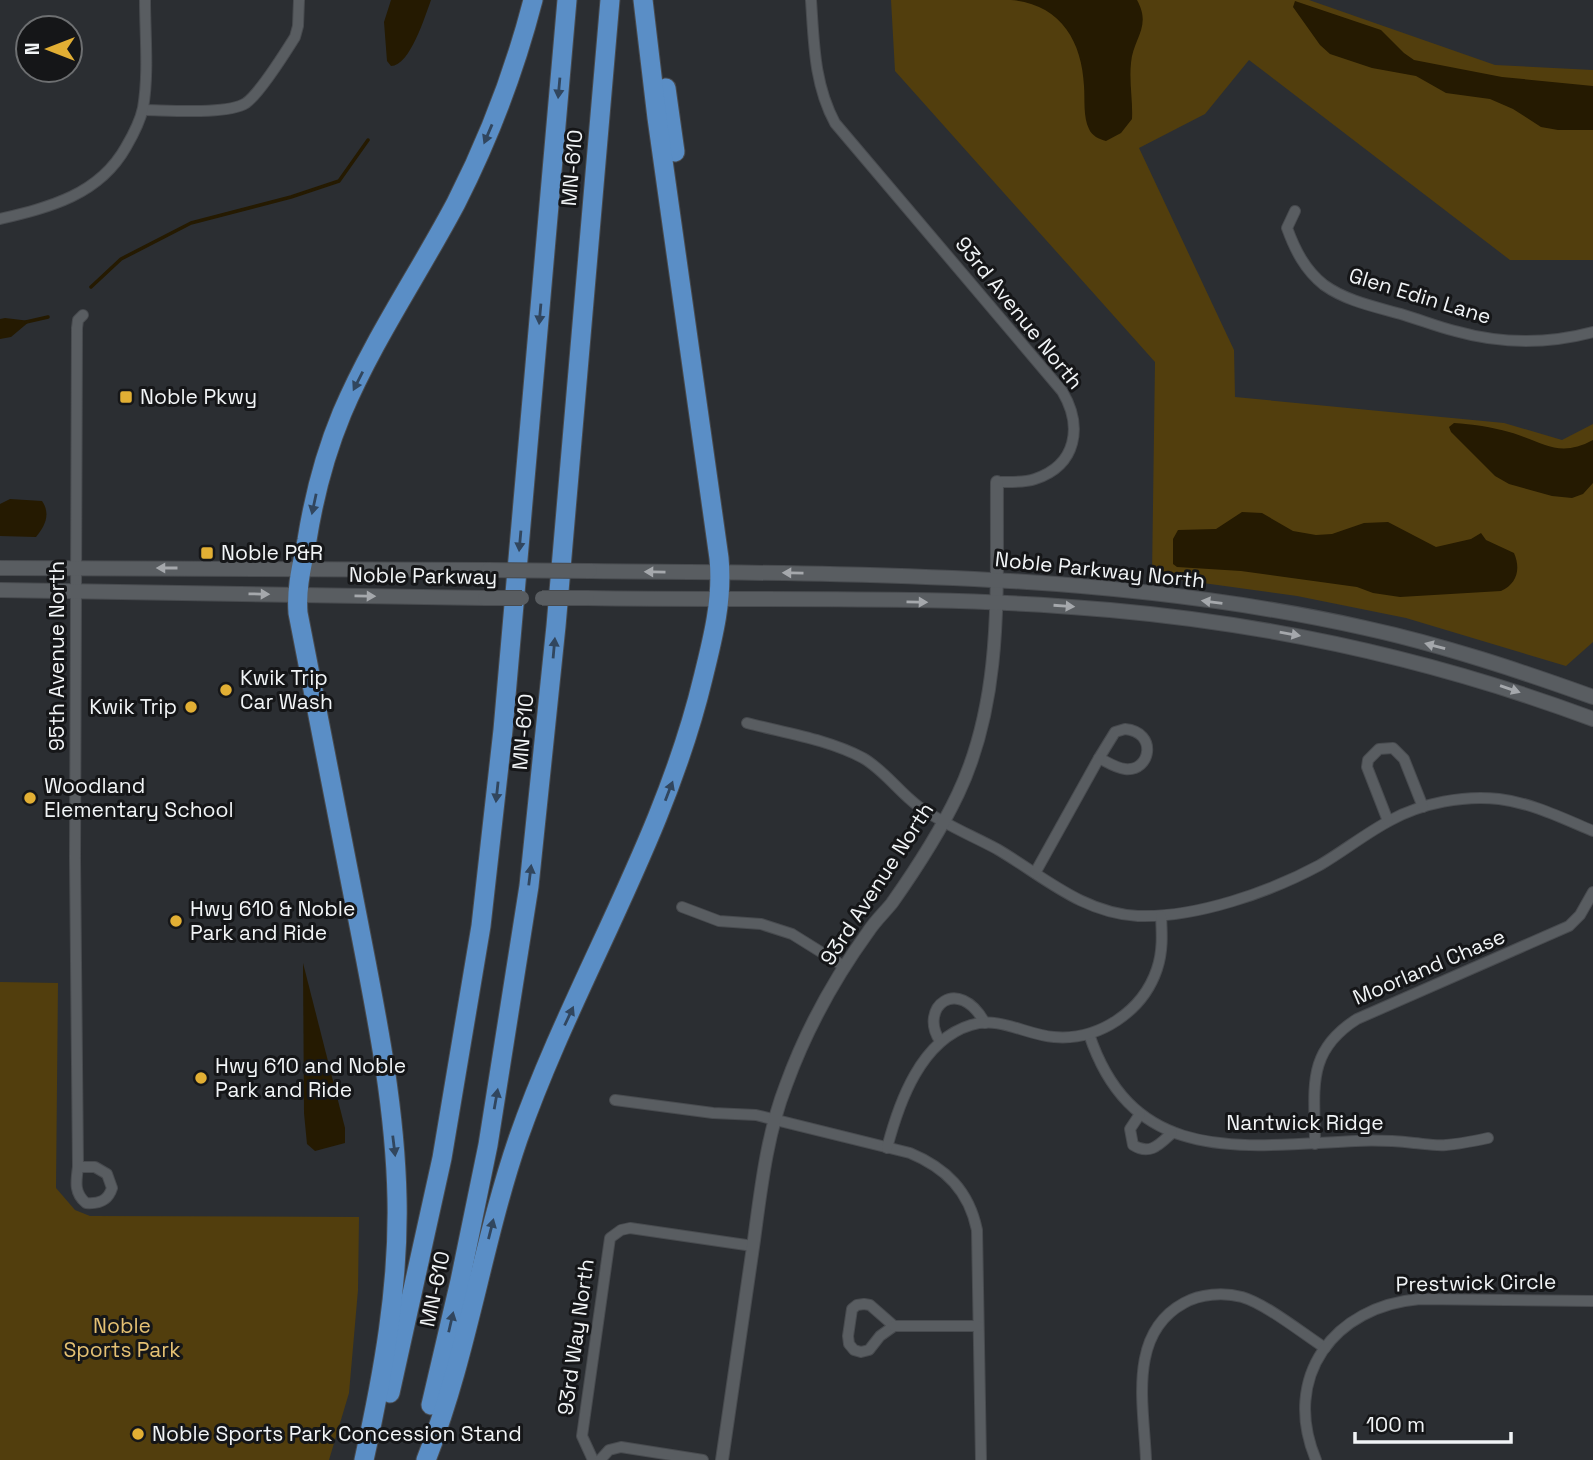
<svg xmlns="http://www.w3.org/2000/svg" width="1593" height="1460" font-family="'Space Grotesk',sans-serif">
	<rect width="100%" height="100%" fill="#2b2e32"/>
	<g fill="#523e0d">
		<polygon points="891,0 1309,0 1495,65 1593,70 1593,260 1510,260 1249,60 1205,114 1139,148 1234,350 1235,397 1504,423 1562,440 1593,424 1593,642 1566,666 1406,618 1297,596 1152,576 1155,362 895,71"/>
		<polygon points="0,982 58,983 56,1188 75,1210 90,1216 359,1217 358,1290 349,1393 329,1460 0,1460"/>
	</g>
	<g fill="#251a01">
		<path d="M391,0H431C425,16 410,66 391,66L387,61L384,22Z"/>
		<path d="M1011,0H1137C1152,27 1133,38 1131,63C1129,82 1133,101 1132,119L1121,133L1106,141C1099,139 1092,136 1089,129C1083,117 1085,99 1084,86C1082,41 1060,4 1011,0Z"/>
		<polygon points="1295,1 1381,30 1404,53 1414,60 1502,77 1593,86 1593,130 1558,130 1541,127 1513,109 1490,99 1446,93 1416,76 1372,68 1330,54 1320,45 1293,7"/>
		<polygon points="5,318 30,321 11,337 0,339 0,319"/>
		<path d="M1454,423C1472,424 1492,427 1509,432C1542,441 1558,459 1593,440V483L1583,494L1572,498L1552,496L1509,484L1495,476L1451,432L1449,427Z"/>
		<path d="M10,499L42,501C51,514 45,526 36,537L0,536V504Z"/>
		<path d="M1242,512L1262,513L1293,531L1316,535L1332,534L1364,523L1388,522L1436,547L1471,539L1481,533L1486,540L1514,553C1521,569 1517,584 1501,591L1400,597L1373,593L1357,587L1241,571L1177,567L1173,564V539L1178,530L1216,529Z"/>
		<polygon points="303,963 345,1128 345,1143 315,1151 307,1144 304,1113"/>
	</g>
	<g fill="none" stroke-linecap="round" stroke-linejoin="round">
		<g stroke="#251a01" stroke-width="3.5">
			<polyline points="91,287 121,259 191,223 291,197 339,181 368,140"/>
			<polyline points="26,322 48,317"/>
		</g>
		<defs>
			<g id="minor">
				<path d="M811,0C814,43 814,84 835,123L1062,391C1083,426 1077,465 1035,479C1023,483 1010,482 997,482"/>
				<path d="M143,110C166,110 228,115 246,103C260,93 285,53 295,37L298,26L299,0"/>
				<path d="M1295,211L1287,228C1295,250 1305,270 1324,285C1348,302 1377,307 1404,315C1421,320 1438,327 1455,331C1501,344 1548,344 1593,332"/>
				<path d="M0,219C50,207 99,195 126,147C133,135 140,122 143,108C149,73 145,35 145,0"/>
				<path d="M747,723C785,733 827,739 863,758C884,770 899,792 918,806C943,824 971,835 997,849C1043,876 1082,913 1138,916C1196,918 1270,892 1320,865C1344,851 1366,833 1391,820C1422,803 1464,795 1499,799C1532,803 1562,818 1593,831"/>
				<path d="M1125,729C1158,732 1151,772 1125,769C1116,768 1107,762 1099,758L1115,732Z"/>
				<polyline points="1388,821 1367,767 1368,760 1379,749 1393,748 1404,759 1423,807"/>
				<polyline points="1035,873 1099,758"/>
				<polyline points="682,907 719,921 761,924 792,934 845,967"/>
				<path d="M1089,1034C1133,1167 1243,1146 1356,1141C1375,1140 1395,1141 1414,1143C1425,1144 1436,1146 1446,1145C1460,1144 1474,1141 1488,1138"/>
				<path d="M940,1041C918,1008 958,974 985,1023"/>
				<path d="M615,1100L713,1113L756,1115L910,1153C946,1168 969,1191 977,1230L981,1460"/>
				<path d="M1140,1114L1130,1129L1133,1145C1150,1156 1160,1144 1172,1133"/>
				<path d="M1315,1144C1315,1089 1305,1052 1357,1019L1569,926L1580,915L1593,892"/>
				<path d="M887,1148C899,1102 921,1040 971,1025C1000,1016 1026,1035 1054,1037C1099,1041 1143,1011 1157,969C1163,951 1162,934 1161,916"/>
				<path d="M78,1167H95L107,1174L112,1188C108,1201 99,1204 86,1203C74,1193 76,1182 78,1167L75,859L77,328L78,320L83,315"/>
				<polygon points="864,1304 870,1305 894,1326 880,1336 869,1350 861,1352 854,1350 849,1344 848,1336 852,1309 857,1305"/>
				<polyline points="894,1326 978,1326"/>
				<polyline points="593,1460 582,1436 610,1238 621,1230 630,1228 753,1246"/>
				<polyline points="600,1460 609,1450 621,1447 703,1460"/>
				<path d="M1146,1460C1144,1406 1127,1334 1184,1303C1200,1294 1223,1292 1242,1297C1266,1304 1302,1333 1325,1348"/>
				<path d="M1316,1460C1281,1377 1334,1306 1420,1299L1593,1301"/>
			</g>
			<path id="tertiary" d="M722,1460C733,1387 743,1313 754,1240C761,1188 767,1134 786,1085C806,1030 834,979 868,932C875,921 884,913 892,903C916,869 940,832 958,794C1004,697 996,588 997,482"/>
			<g id="secondary">
				<polyline points="0,568 488,570"/>
				<path d="M590,571C849,574 1111,571 1365,628C1443,645 1518,670 1593,697"/>
				<polyline points="0,590 485,598"/>
				<path d="M587,598C761,601 937,594 1110,610C1278,625 1435,660 1593,719"/>
			</g>
			<g id="motorway">
				<polyline points="666,88 675,152"/>
				<polyline points="390,1393 442,1158 481,926 503,730 567,0"/>
				<polyline points="431,1405 460,1281 488,1145 529,886 556,626 610,0"/>
				<path d="M364,1460C383,1374 399,1287 397,1198C395,1102 375,1008 357,915C337,814 318,714 298,613C296,588 302,565 307,540C314,496 325,454 342,413C373,340 419,273 456,203C489,138 515,70 533,0"/>
				<path d="M426,1460C467,1357 482,1244 518,1139C573,982 664,841 703,678C713,638 723,599 719,558L657,118L643,0"/>
			</g>
		</defs>
		<use href="#minor" stroke="#484b4f" stroke-width="12"/>
		<use href="#tertiary" stroke="#484b4f" stroke-width="14"/>
		<use href="#secondary" stroke="#484b4f" stroke-width="16"/>
		<use href="#motorway" stroke="#484b4f" stroke-width="21"/>
		<use href="#minor" stroke="#595d61" stroke-width="10"/>
		<use href="#tertiary" stroke="#595d61" stroke-width="12"/>
		<use href="#secondary" stroke="#595d61" stroke-width="14"/>
		<use href="#motorway" stroke="#5a8ec6" stroke-width="19"/>
		<defs>
			<g id="secondary-bridge">
				<polyline points="488,570 590,571"/>
				<polyline points="485,598 522,598"/>
				<polyline points="542,598 587,598"/>
			</g>
		</defs>
		<use href="#secondary-bridge" stroke="#484b4f" stroke-width="16" stroke-linecap="butt"/>
		<use href="#secondary-bridge" stroke="#595d61" stroke-width="14"/>
	</g>
	<defs><path id="oneway-solid" d="M-6-.8H1V-3.2L6.5 0L1 3.2V.8H-6Z" transform="scale(1.75)"/></defs>
	<g fill="#31465e">
		<use href="#oneway-solid" transform="translate(559 88) rotate(95)"/>
		<use href="#oneway-solid" transform="translate(488 134) rotate(113)"/>
		<use href="#oneway-solid" transform="translate(540 314) rotate(95)"/>
		<use href="#oneway-solid" transform="translate(358 381) rotate(117)"/>
		<use href="#oneway-solid" transform="translate(314 504) rotate(102)"/>
		<use href="#oneway-solid" transform="translate(520 541) rotate(95)"/>
		<use href="#oneway-solid" transform="translate(554 648) rotate(-85)"/>
		<use href="#oneway-solid" transform="translate(669 791) rotate(-69)"/>
		<use href="#oneway-solid" transform="translate(497 792) rotate(96)"/>
		<use href="#oneway-solid" transform="translate(530 875) rotate(-83)"/>
		<use href="#oneway-solid" transform="translate(569 1016) rotate(-65)"/>
		<use href="#oneway-solid" transform="translate(496 1099) rotate(-80)"/>
		<use href="#oneway-solid" transform="translate(394 1146) rotate(83)"/>
		<use href="#oneway-solid" transform="translate(491 1229) rotate(-76)"/>
		<use href="#oneway-solid" transform="translate(451 1322) rotate(-77)"/>
	</g>
	<g fill="#a5a8ac">
		<use href="#oneway-solid" transform="translate(167 568) rotate(180)"/>
		<use href="#oneway-solid" transform="translate(655 572) rotate(-179)"/>
		<use href="#oneway-solid" transform="translate(793 573) rotate(-179)"/>
		<use href="#oneway-solid" transform="translate(259 594) rotate(1)"/>
		<use href="#oneway-solid" transform="translate(365 596) rotate(1)"/>
		<use href="#oneway-solid" transform="translate(917 602) rotate(1)"/>
		<use href="#oneway-solid" transform="translate(1212 602) rotate(-173)"/>
		<use href="#oneway-solid" transform="translate(1064 606) rotate(4)"/>
		<use href="#oneway-solid" transform="translate(1290 634) rotate(10)"/>
		<use href="#oneway-solid" transform="translate(1435 646) rotate(-165)"/>
		<use href="#oneway-solid" transform="translate(1510 689) rotate(19)"/>
	</g>
	<g fill="#e2af34" stroke="#151618" stroke-width="2.5">
		<rect x="119" y="390" width="14" height="14" rx="3.5"/>
		<rect x="200" y="546" width="14" height="14" rx="3.5"/>
		<circle cx="226" cy="690" r="7"/>
		<circle cx="191" cy="707" r="7"/>
		<circle cx="30" cy="798" r="7"/>
		<circle cx="176" cy="921" r="7"/>
		<circle cx="201" cy="1078" r="7"/>
		<circle cx="138" cy="1434" r="7"/>
	</g>
	<g text-anchor="middle" stroke-width="6" stroke-linejoin="round" paint-order="stroke">
		<g font-size="21" fill="#f1f4f6" stroke="#151618">
			<text transform="translate(572 168) rotate(-85)" y="7">MN-610</text>
			<text transform="translate(1420 296) rotate(17)" y="7">Glen Edin Lane</text>
			<text transform="translate(1019 313) rotate(51)" y="7">93rd Avenue North</text>
			<text transform="translate(1100 570) rotate(6)" y="7">Noble Parkway North</text>
			<text transform="translate(423 576) rotate(1)" y="7">Noble Parkway</text>
			<text transform="translate(57 656) rotate(-90)" y="7">95th Avenue North</text>
			<text transform="translate(523 732) rotate(-85)" y="7">MN-610</text>
			<text transform="translate(877 884) rotate(-57)" y="7">93rd Avenue North</text>
			<text transform="translate(1429 967) rotate(-23)" y="7">Moorland Chase</text>
			<text x="1305" y="1130">Nantwick Ridge</text>
			<text transform="translate(1476 1283) rotate(-1)" y="7">Prestwick Circle</text>
			<text transform="translate(435 1289) rotate(-78)" y="7">MN-610</text>
			<text transform="translate(576 1337) rotate(-82)" y="7">93rd Way North</text>
		</g>
		<g font-size="21" fill="#f1f4f6" stroke="#151618" text-anchor="start">
			<text x="140" y="404">Noble Pkwy</text>
			<text x="221" y="560">Noble P&amp;R</text>
			<text x="240" y="685">Kwik Trip<tspan x="240" dy="24">Car Wash</tspan></text>
			<text x="177" y="714" text-anchor="end">Kwik Trip</text>
			<text x="44" y="793">Woodland<tspan x="44" dy="24">Elementary School</tspan></text>
			<text x="190" y="916">Hwy 610 &amp; Noble<tspan x="190" dy="24">Park and Ride</tspan></text>
			<text x="215" y="1073">Hwy 610 and Noble<tspan x="215" dy="24">Park and Ride</tspan></text>
			<text x="152" y="1441">Noble Sports Park Concession Stand</text>
		</g>
		<g font-size="21" fill="#e4c073" stroke="#151618">
			<text x="122" y="1333">Noble<tspan x="122" dy="24">Sports Park</tspan></text>
		</g>
	</g>
	<g transform="translate(49 49) rotate(270)"><circle r="33" fill="#151618" stroke="#6d6f71" stroke-width="2"/>
	<path d="M0-5L12 26L0 18L-12 26Z" fill="#e2af34"/>
	<text y="-10" font-size="19" font-weight="bold" text-anchor="middle" fill="#f1f4f6">N</text>
	</g>
	<path d="M1355 1432v10h156v-10" fill="none" stroke="#f1f4f6" stroke-width="3.5"/>
	<text x="1366" y="1432" font-size="21" fill="#f1f4f6" stroke="#151618" stroke-width="5" paint-order="stroke">100 m</text>
</svg>
